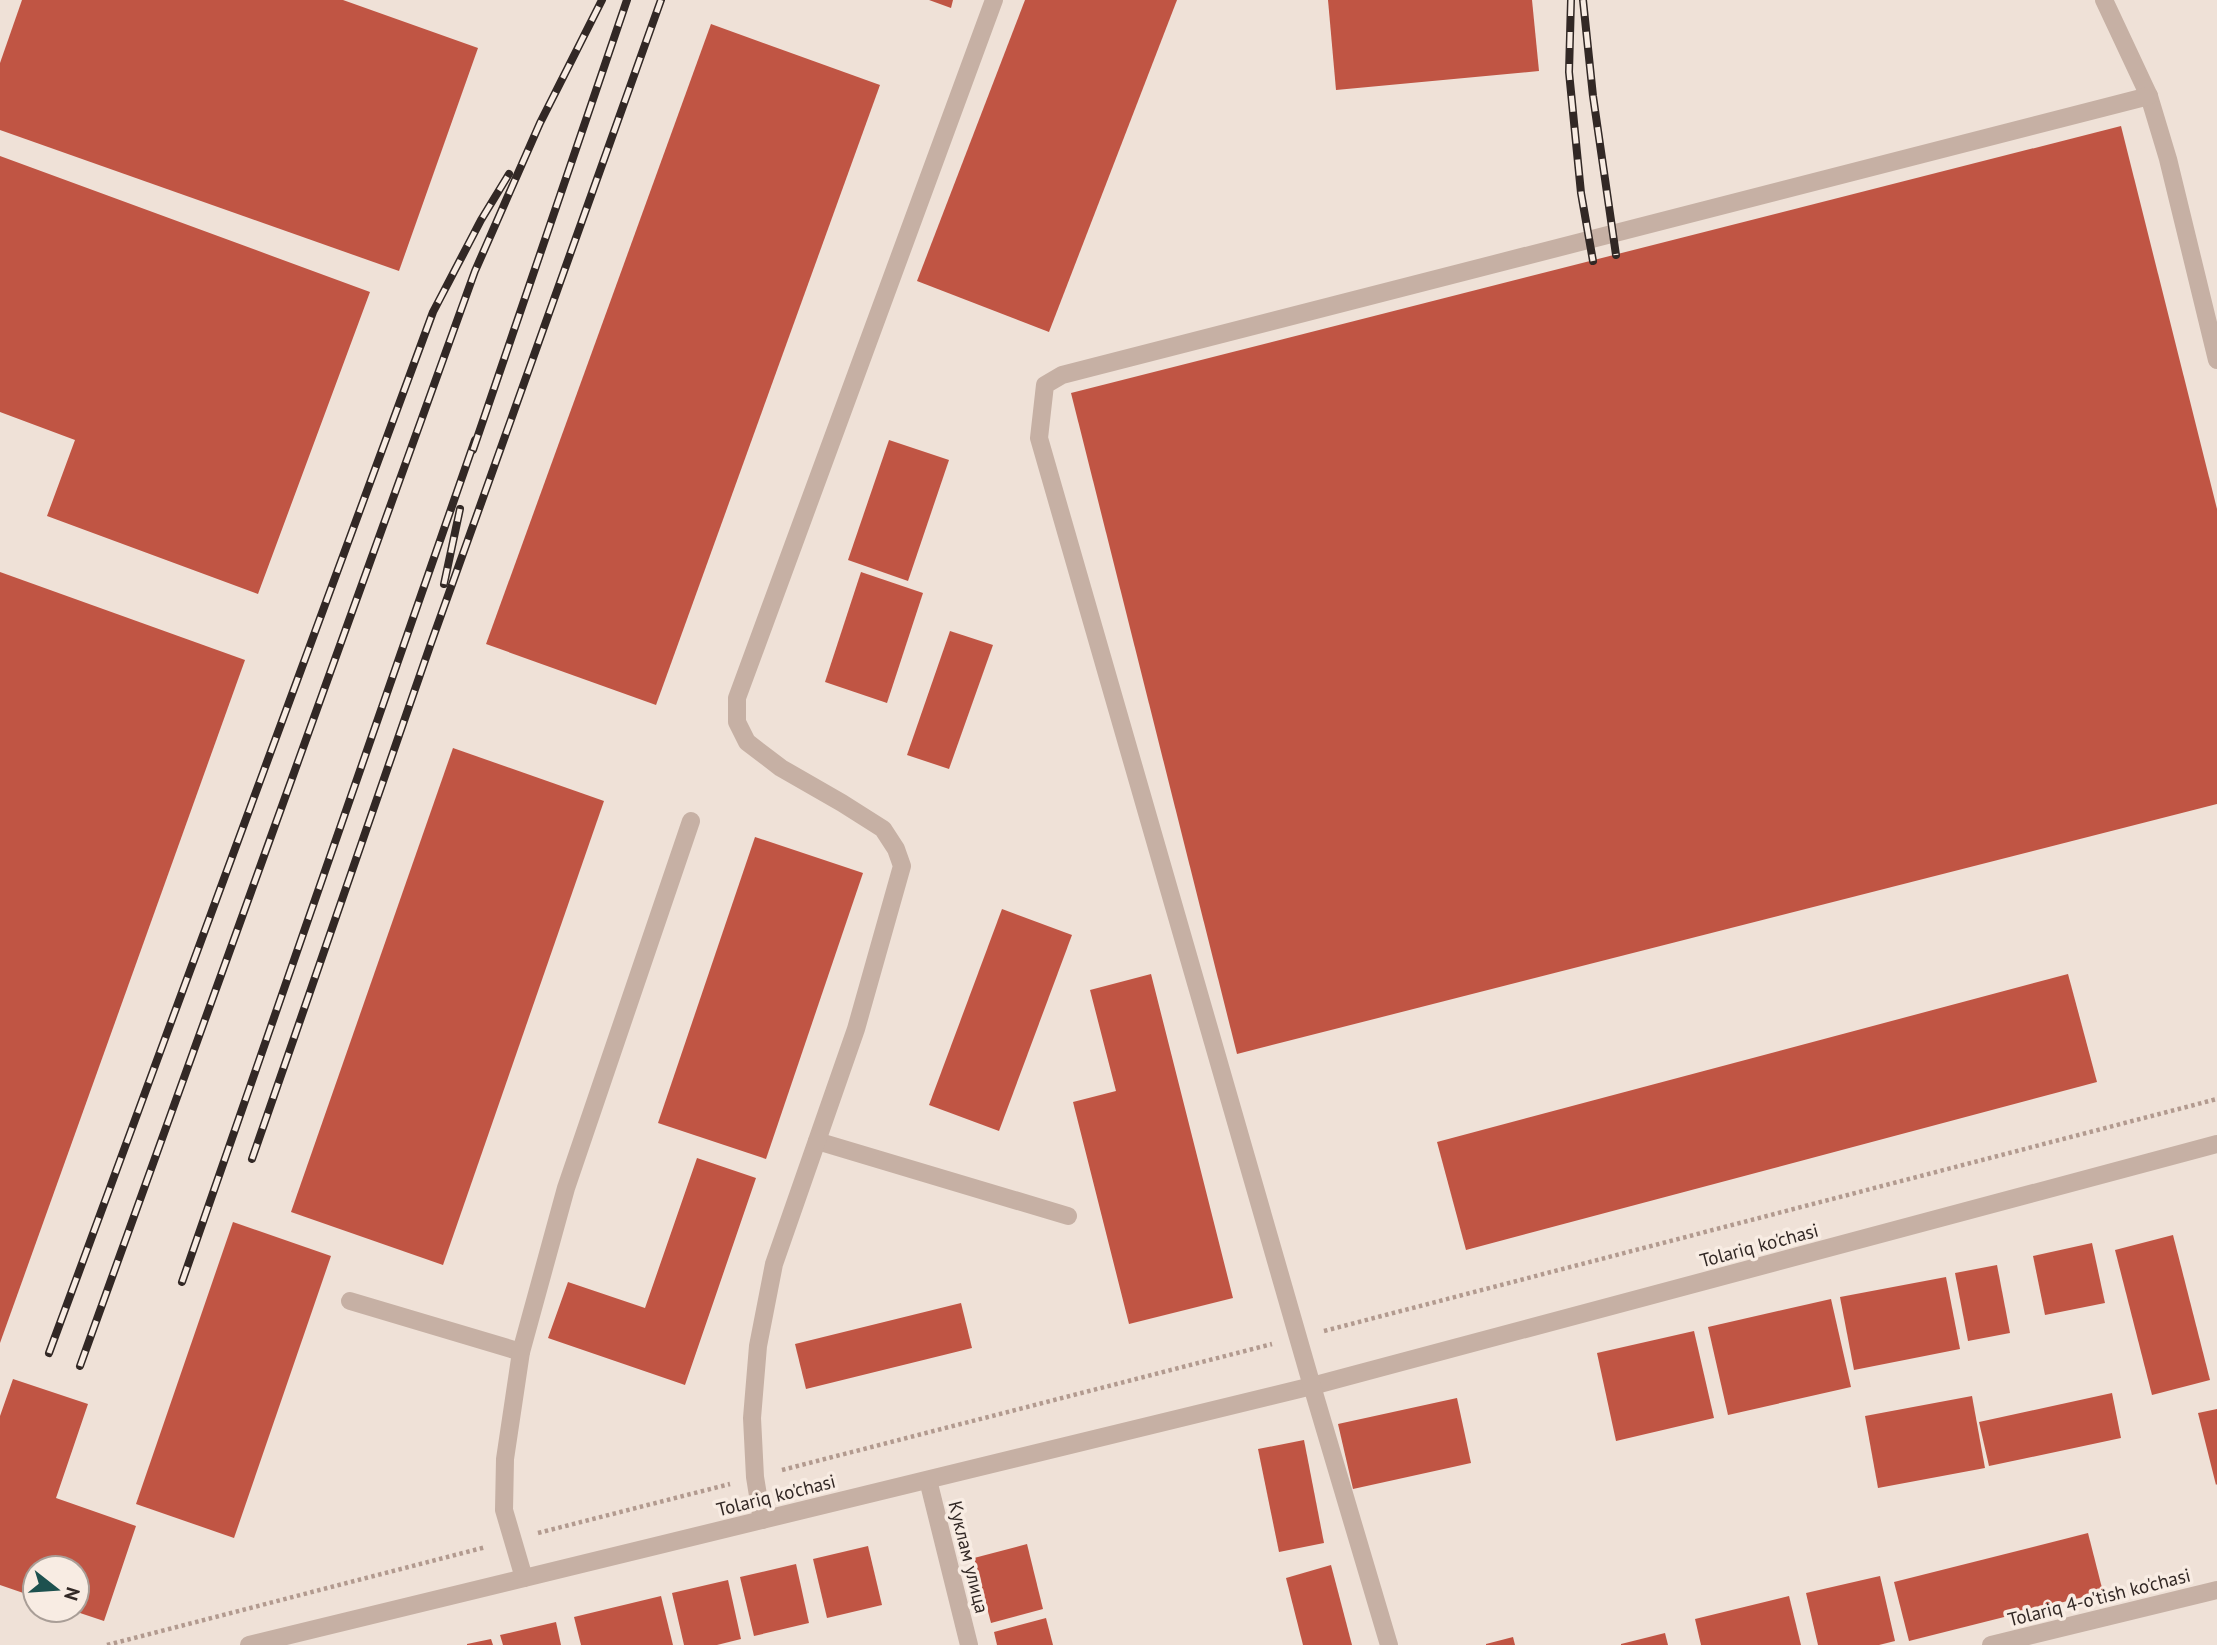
<svg xmlns="http://www.w3.org/2000/svg" width="2217" height="1645" font-family="'PT Sans',sans-serif">
	<rect width="100%" height="100%" fill="#efe1d7"/>
	<g fill="#c05544">
		<polygon points="22,0 343,0 478,48 399,271 0,130 0,63"/>
		<polygon points="929,0 953,0 951,8"/>
		<polygon points="1025,0 1177,0 1049,332 917,281"/>
		<polygon points="1328,0 1532,0 1539,71 1336,90"/>
		<polygon points="711,24 880,85 656,705 486,644"/>
		<polygon points="2121,126 2217,509 2217,804 1237,1054 1071,393"/>
		<polygon points="0,156 370,292 258,594 47,516 75,440 0,412"/>
		<polygon points="889,440 949,460 908,581 848,560"/>
		<polygon points="0,572 245,660 0,1343"/>
		<polygon points="861,572 923,593 887,703 825,682"/>
		<polygon points="950,631 993,645 949,769 907,755"/>
		<polygon points="453,748 604,801 443,1265 291,1212"/>
		<polygon points="755,837 863,873 766,1159 658,1123"/>
		<polygon points="1002,909 1072,935 999,1131 929,1105"/>
		<polygon points="1151,974 1233,1298 1129,1324 1073,1102 1116,1091 1090,990"/>
		<polygon points="2068,974 2097,1082 1466,1250 1437,1142"/>
		<polygon points="697,1158 756,1178 685,1385 548,1338 568,1282 645,1308"/>
		<polygon points="233,1222 331,1256 234,1538 136,1504"/>
		<polygon points="2173,1235 2210,1380 2152,1395 2115,1250"/>
		<polygon points="2092,1243 2105,1303 2045,1315 2033,1256"/>
		<polygon points="1997,1265 2010,1333 1968,1341 1955,1273"/>
		<polygon points="1946,1277 1960,1349 1854,1370 1840,1297"/>
		<polygon points="1831,1299 1851,1387 1728,1415 1708,1327"/>
		<polygon points="961,1303 972,1348 806,1389 795,1344"/>
		<polygon points="1694,1331 1714,1418 1616,1441 1597,1353"/>
		<polygon points="13,1379 88,1404 56,1498 136,1526 104,1621 77,1612 77,1568 35,1568 35,1597 0,1585 0,1416"/>
		<polygon points="2112,1393 2121,1438 1989,1466 1979,1422"/>
		<polygon points="1972,1396 1985,1468 1878,1488 1865,1416"/>
		<polygon points="1457,1398 1471,1463 1353,1489 1338,1424"/>
		<polygon points="2217,1409 2217,1484 2216,1485 2198,1413"/>
		<polygon points="1304,1440 1324,1543 1279,1552 1258,1449"/>
		<polygon points="2088,1533 2103,1592 1909,1641 1894,1582"/>
		<polygon points="1027,1544 1043,1609 991,1623 974,1558"/>
		<polygon points="868,1546 882,1605 827,1618 813,1559"/>
		<polygon points="796,1564 809,1623 754,1636 740,1577"/>
		<polygon points="1331,1565 1352,1645 1303,1645 1286,1578"/>
		<polygon points="1880,1576 1895,1641 1879,1645 1818,1645 1806,1593"/>
		<polygon points="728,1580 741,1639 717,1645 684,1645 672,1593"/>
		<polygon points="661,1596 673,1645 581,1645 574,1617"/>
		<polygon points="1789,1596 1801,1645 1701,1645 1695,1619"/>
		<polygon points="1046,1618 1053,1645 997,1645 994,1632"/>
		<polygon points="556,1622 561,1645 503,1645 500,1635"/>
		<polygon points="1665,1633 1668,1645 1621,1645 1621,1644"/>
		<polygon points="1513,1637 1515,1645 1486,1645 1486,1644"/>
		<polygon points="491,1639 493,1645 467,1645 467,1644"/>
	</g>
	<g fill="none" stroke-linecap="round" stroke-linejoin="round">
		<g stroke="#b29a8f" stroke-width="4.5" stroke-dasharray="3.5 3.5" stroke-linecap="butt">
			<polyline points="1324,1331 2217,1099"/>
			<polyline points="782,1470 1272,1344"/>
			<polyline points="538,1533 730,1484"/>
			<polyline points="107,1645 486,1547"/>
		</g>
		<g stroke="#c6b0a4" stroke-width="18">
			<polyline points="2104,0 2149,96 2168,159 2217,360"/>
			<polyline points="817,1141 1068,1216"/>
			<polyline points="350,1301 521,1352"/>
			<polyline points="928,1480 969,1645"/>
			<polyline points="762,1520 755,1477 752,1418 758,1346 774,1264 856,1029 902,866 896,849 883,829 842,803 781,768 747,742 737,722 737,698 994,0"/>
			<polyline points="524,1578 504,1510 505,1459 521,1352 566,1188 691,821"/>
			<polyline points="249,1645 1312,1386 2217,1144"/>
			<polyline points="1389,1645 1312,1386 1039,438 1045,385 1062,375 2149,96"/>
			<polyline points="1991,1645 2217,1590"/>
		</g>
		<defs>
			<g id="rail">
				<polyline points="1571,0 1569,72 1581,193 1593,261"/>
				<polyline points="1583,0 1593,96 1616,255"/>
				<polyline points="473,450 627,0"/>
				<polyline points="444,584 460,509"/>
				<polyline points="252,1159 430,646 661,0"/>
				<polyline points="182,1282 475,440"/>
				<polyline points="49,1353 433,312 481,220 509,174"/>
				<polyline points="80,1366 475,271 540,123 602,0"/>
			</g>
		</defs>
		<use href="#rail" stroke="#322825" stroke-width="8"/>
		<use href="#rail" stroke="#f8ece3" stroke-width="5" stroke-dasharray="16" stroke-linecap="butt"/>
	</g>
	<g text-anchor="middle" stroke-width="7" stroke-linejoin="round" paint-order="stroke">
		<g font-size="19" fill="#322825" stroke="#f8ece3">
			<text transform="translate(1759 1245) rotate(-15)" y="7">Tolariq ko'chasi</text>
			<text transform="translate(776 1495) rotate(-14)" y="7">Tolariq ko'chasi</text>
			<text transform="translate(969 1557) rotate(76)" y="7">Куклам улица</text>
			<text transform="translate(2099 1597) rotate(-14)" y="7">Tolariq 4-o'tish ko'chasi</text>
		</g>
	</g>
	<g transform="translate(56 1589) rotate(107)"><circle r="33" fill="#f8ece3" stroke="#a99e97" stroke-width="2"/>
	<path d="M0-5L12 26L0 18L-12 26Z" fill="#1d514f"/>
	<text y="-10" font-size="19" font-weight="bold" text-anchor="middle" fill="#322825">N</text>
	</g>
</svg>
